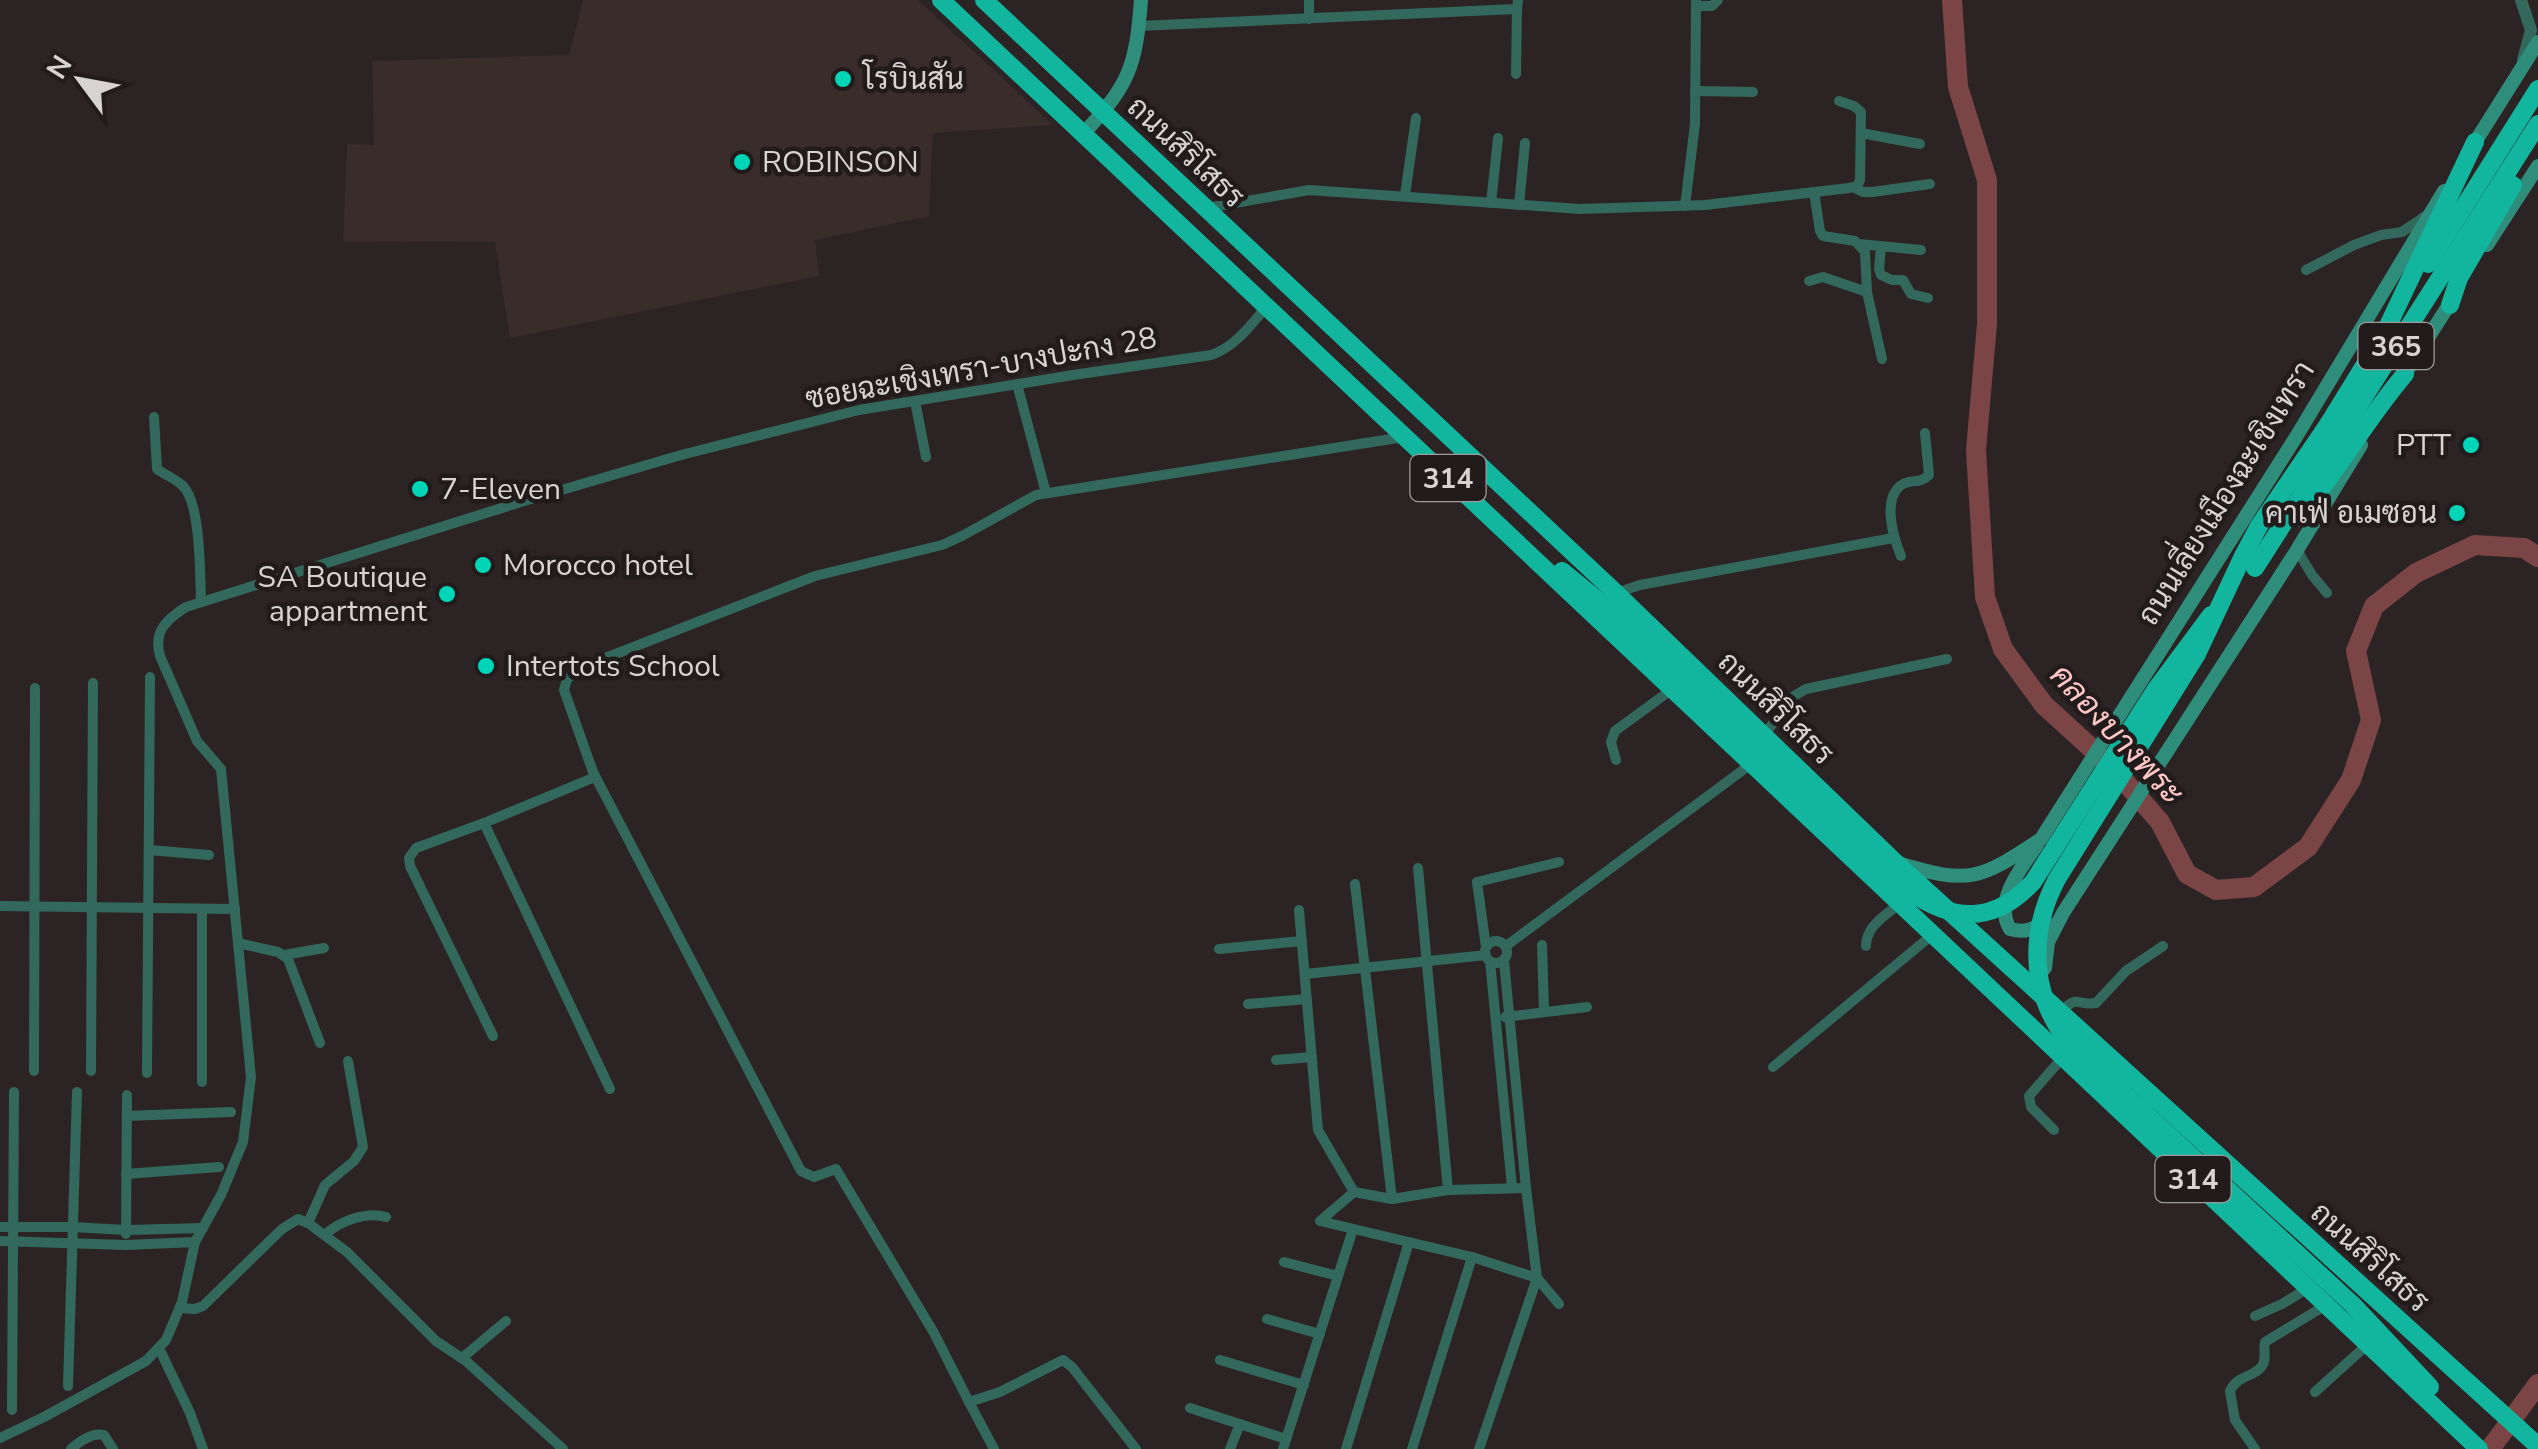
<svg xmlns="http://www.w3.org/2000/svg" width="2538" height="1449" font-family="'Nunito Sans',Sarabun,sans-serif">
	<rect width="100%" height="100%" fill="#2c2424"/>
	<polygon fill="#3a2c2b" points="583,0 918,0 1053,125 933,133 929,216 815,240 819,276 510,338 495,242 343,241 347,144 374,145 372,61 569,55"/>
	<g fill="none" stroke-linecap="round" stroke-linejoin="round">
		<g stroke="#7b4546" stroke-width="20">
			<polyline points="1952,0 1958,87 1987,180 1987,324 1976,450 1985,597 2003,649 2044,705 2113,768 2160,822 2187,874 2216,890 2254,887 2308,847 2351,780 2371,720 2356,651 2374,606 2416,573 2475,545 2524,548 2538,557"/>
			<polyline points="2490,1449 2538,1384"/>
		</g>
		<g stroke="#33685d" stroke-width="10">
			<polyline points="1309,0 1309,19"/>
			<polyline points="1696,6 1712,6 1718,0"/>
			<polyline points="1139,26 1517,9 1518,0"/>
			<polyline points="1516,74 1517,9"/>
			<polyline points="1695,91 1753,92"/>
			<polyline points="1861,133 1920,144"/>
			<polyline points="1853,187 1863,192 1872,192 1930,184"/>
			<polyline points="1814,192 1820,231 1823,236 1855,241 1865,252 1867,292 1882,359"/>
			<polyline points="1405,195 1416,118"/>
			<polyline points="1491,203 1498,138"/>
			<polyline points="1519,205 1525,143"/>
			<polyline points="1685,206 1695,124 1696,0"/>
			<polyline points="1207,208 1309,190 1580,209 1705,205 1849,188 1857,186 1860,180 1861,112 1854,106 1839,101"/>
			<polyline points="1859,244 1921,250"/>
			<polyline points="1881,246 1879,269 1881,275 1892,280 1903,280 1911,294 1928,298"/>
			<polyline points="2306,270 2354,245 2381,235 2402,232 2427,215"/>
			<polyline points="1809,281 1823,277 1867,292"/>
			<polyline points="1017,384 1046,493"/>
			<polyline points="915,401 926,457"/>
			<path d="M154,417L157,469C165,475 176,479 183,486C201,504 200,576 201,602"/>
			<polyline points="2297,550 2312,575 2327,593"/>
			<path d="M1901,556C1894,539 1882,501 1900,486C1910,478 1919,485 1929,475L1925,433"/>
			<polyline points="1616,593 1640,585 1893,538"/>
			<polyline points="1764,735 1794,696 1806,689 1947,659"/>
			<polyline points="1616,760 1611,742 1615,731 1671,690"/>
			<polyline points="484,823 610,1089"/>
			<polyline points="149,850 209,855"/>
			<polyline points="1418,868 1448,1190"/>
			<polyline points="1355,884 1392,1199"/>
			<polyline points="0,906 235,909"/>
			<polyline points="202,909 202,1082"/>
			<polyline points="1299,910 1318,1130 1354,1192"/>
			<circle cx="1496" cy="952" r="11"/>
			<polyline points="238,943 278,952 288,959 320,1043"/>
			<polyline points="1542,945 1544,1012"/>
			<polyline points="1506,946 1751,764"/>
			<path d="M1866,946C1866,926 1885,916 1899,904"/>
			<polyline points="1486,947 1477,882 1559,862"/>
			<polyline points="1219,949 1302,941"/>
			<polyline points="284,955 324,948"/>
			<polyline points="1490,961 1512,1187"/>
			<polyline points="1504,961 1526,1188 1448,1190 1392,1199 1354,1192 1320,1221 1472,1257 1537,1278 1559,1304"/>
			<polyline points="1305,974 1486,955"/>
			<polyline points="1248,1004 1307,999"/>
			<path d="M2060,1013C2078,993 2076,1006 2096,1003L2126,971L2163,946"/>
			<polyline points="1505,1017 1587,1007"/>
			<polyline points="493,1036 410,866 409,858 416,848 484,823 595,777"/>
			<polyline points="1276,1060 1312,1057"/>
			<polyline points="1773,1067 1932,935"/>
			<polyline points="34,1071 35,688"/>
			<polyline points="91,1071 93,683"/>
			<polyline points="147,1073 150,677"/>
			<polyline points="127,1116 231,1112"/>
			<polyline points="2054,1130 2031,1107 2029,1096 2063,1057"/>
			<polyline points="126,1174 219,1167"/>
			<polyline points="308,1223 325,1185 354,1161 363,1147 348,1061"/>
			<polyline points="0,1227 72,1227 126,1230 203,1228"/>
			<polyline points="126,1234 127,1095"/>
			<path d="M325,1235C339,1221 367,1211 386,1217"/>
			<polyline points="0,1241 126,1245 195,1242"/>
			<polyline points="1284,1262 1338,1276"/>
			<polyline points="180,1308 195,1309 203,1306 282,1229 298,1219 308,1223 347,1252 436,1341 466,1361 563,1449"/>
			<polyline points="2255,1316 2282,1304 2308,1288"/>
			<polyline points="1267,1319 1320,1334"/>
			<polyline points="159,1348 190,1413 203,1449"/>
			<polyline points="462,1358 506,1321"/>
			<polyline points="1220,1360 1304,1385"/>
			<polyline points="68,1386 77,1092"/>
			<polyline points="2315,1392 2368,1344"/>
			<polyline points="969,1402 994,1449"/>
			<polyline points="1190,1408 1286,1439"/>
			<polyline points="12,1410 14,1092"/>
			<path d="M0,1438L44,1417L146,1361L166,1340L182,1302L195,1242L221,1195L243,1142L251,1077L221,769L197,741L160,656C153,631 167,619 186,607L524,501L681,455L859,410L1073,375L1211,355C1235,347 1250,326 1266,307"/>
			<path d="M71,1449C80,1441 92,1432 104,1435L113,1449"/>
			<polyline points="1136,1449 1072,1367 1063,1360 1000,1392 969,1402 934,1333 836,1169 814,1177 801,1171 593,772 564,690 567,679 585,666 815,576 942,545 962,536 1036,495 1404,437"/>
			<polyline points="1230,1449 1240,1424"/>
			<polyline points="1283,1449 1353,1229"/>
			<polyline points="1346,1449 1409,1242"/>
			<polyline points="1412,1449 1472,1257"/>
			<polyline points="1479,1449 1537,1278 1526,1188"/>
			<path d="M2255,1449L2235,1420L2230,1391C2238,1374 2254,1378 2262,1366C2267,1360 2263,1349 2265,1342L2326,1305"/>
		</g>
		<polyline stroke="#33685d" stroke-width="12" points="2521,0 2531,30 2523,60"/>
		<g stroke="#2f8d7b" stroke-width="14">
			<path d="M1083,134C1129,85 1136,67 1141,0"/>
			<polyline points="2472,147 2538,42"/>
			<polyline points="2487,245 2538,166"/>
			<polyline points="2401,380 2454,297"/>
			<path d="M2037,845C2022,867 1993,901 2010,929C2025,933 2033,930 2045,920"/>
			<path d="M1898,863C1970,885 1979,880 2041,839L2296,437L2444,191"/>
			<polyline points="2045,968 2048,942 2063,913 2297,550 2361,445"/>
		</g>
		<g stroke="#12b69e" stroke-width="18">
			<polyline points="941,0 2479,1449"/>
			<polyline points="984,0 1616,593 1896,863 2538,1446"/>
			<polyline points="2428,264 2538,89"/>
			<polyline points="2450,305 2459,278 2513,185"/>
			<polyline points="2329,423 2385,332 2475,142"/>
			<path d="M2298,518C2337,472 2366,420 2405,374"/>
			<polyline points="2255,568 2538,124"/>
			<polyline points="1562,571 1612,612 1743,735"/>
			<polyline points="2156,689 2211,615"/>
			<polyline points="2353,1305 2430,1387"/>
		</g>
		<g stroke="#12b69e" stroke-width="18">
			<path d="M2329,423L2259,526L2243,556L2197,654L2057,879C2028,934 2030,995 2070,1044L2353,1305"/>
			<path d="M1743,735L1909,891C1954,923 1995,923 2033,882L2156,689"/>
		</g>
	</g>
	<g fill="#00d5b7" stroke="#221b1b" stroke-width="4">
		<circle cx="843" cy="79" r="10"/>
		<circle cx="742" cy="162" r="10"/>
		<circle cx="2471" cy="445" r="10"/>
		<circle cx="420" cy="489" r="10"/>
		<circle cx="2457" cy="513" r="10"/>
		<circle cx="483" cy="565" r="10"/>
		<circle cx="447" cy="594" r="10"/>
		<circle cx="486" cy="666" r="10"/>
	</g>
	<g text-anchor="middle" stroke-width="9" stroke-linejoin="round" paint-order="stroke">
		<g fill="#221b1b" stroke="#a19c9c" stroke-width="2.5">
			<rect x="2358.5" y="323" width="75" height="46" rx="8"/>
			<rect x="1410.5" y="455" width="75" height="46" rx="8"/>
			<rect x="2155.5" y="1156" width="75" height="46" rx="8"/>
		</g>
		<g font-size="28" font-weight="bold" fill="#d8d3d3">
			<text x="2396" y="356">365</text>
			<text x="1448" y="488">314</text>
			<text x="2193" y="1189">314</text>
		</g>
		<g font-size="30" fill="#d8d3d3" stroke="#221b1b" text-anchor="start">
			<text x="863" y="89">โรบินสัน</text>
			<text x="762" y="172">ROBINSON</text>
			<text x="2451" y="455" text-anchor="end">PTT</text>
			<text x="440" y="499">7-Eleven</text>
			<text x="2437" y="523" text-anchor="end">คาเฟ่ อเมซอน</text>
			<text x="503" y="575">Morocco hotel</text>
			<text x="427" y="587" text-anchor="end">SA Boutique<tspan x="427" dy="34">appartment</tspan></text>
			<text x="506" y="676">Intertots School</text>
		</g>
		<g font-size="30" fill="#d8d3d3" stroke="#221b1b">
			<text transform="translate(1186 152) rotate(43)" y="10">ถนนสิริโสธร</text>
			<text transform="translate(981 368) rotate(-10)" y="10">ซอยฉะเชิงเทรา-บางปะกง 28</text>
			<text transform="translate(2226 493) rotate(-58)" y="10">ถนนเลี่ยงเมืองฉะเชิงเทรา</text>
			<text transform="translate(1776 708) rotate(44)" y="10">ถนนสิริโสธร</text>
			<text transform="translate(2370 1257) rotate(42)" y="10">ถนนสิริโสธร</text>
		</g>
		<g font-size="32" font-style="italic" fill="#ffc8c7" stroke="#221b1b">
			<text transform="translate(2117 734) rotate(47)" y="11">คลองบางพระ</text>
		</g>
	</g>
	<g transform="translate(80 80) rotate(302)" stroke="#221b1b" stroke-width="8" paint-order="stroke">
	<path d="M0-8L18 38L0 25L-18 38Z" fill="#d8d3d3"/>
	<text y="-15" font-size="28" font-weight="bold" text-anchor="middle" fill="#d8d3d3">N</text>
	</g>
</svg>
